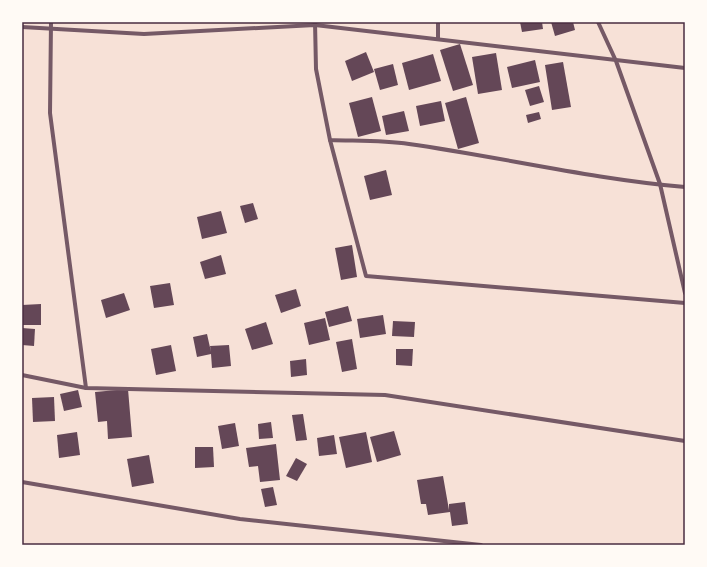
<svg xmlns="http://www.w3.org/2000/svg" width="707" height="567" font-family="Cabin,sans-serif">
	<rect width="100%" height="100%" fill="#f7e1d7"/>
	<g fill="#644757">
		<polygon points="520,22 542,22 543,29 522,32"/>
		<polygon points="551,22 573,22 575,30 555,36"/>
		<polygon points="460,44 473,85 453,91 440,50"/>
		<polygon points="366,52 374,72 352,81 345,61"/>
		<polygon points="496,53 502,90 478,94 472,57"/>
		<polygon points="433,54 441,81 409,90 402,63"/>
		<polygon points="535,60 540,82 512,88 507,67"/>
		<polygon points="563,62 571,107 552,110 545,65"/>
		<polygon points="393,64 398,85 380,90 374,69"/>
		<polygon points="539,86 544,102 530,106 525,90"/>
		<polygon points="372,97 381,131 358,137 349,103"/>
		<polygon points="466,97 479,143 458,149 445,103"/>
		<polygon points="441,101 445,121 420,126 416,106"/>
		<polygon points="404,111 409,131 386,135 382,116"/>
		<polygon points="539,112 541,119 528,123 526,115"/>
		<polygon points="386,170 392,195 370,200 364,176"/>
		<polygon points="253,203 258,219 245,223 240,206"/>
		<polygon points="221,211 227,233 202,239 197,217"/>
		<polygon points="352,245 357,277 341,280 335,248"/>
		<polygon points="221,255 226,274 205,279 200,262"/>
		<polygon points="170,283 174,305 154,308 150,286"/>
		<polygon points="296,289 301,306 281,313 275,295"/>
		<polygon points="124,293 130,310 106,318 101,300"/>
		<polygon points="41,304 41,325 22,325 22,305"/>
		<polygon points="348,306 352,321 329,327 325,312"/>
		<polygon points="383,315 386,334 360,338 357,319"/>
		<polygon points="325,318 330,340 309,345 304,323"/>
		<polygon points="393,321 415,322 414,337 392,336"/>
		<polygon points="266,322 273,344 252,350 245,329"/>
		<polygon points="22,328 35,329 34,346 22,345"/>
		<polygon points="207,334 211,352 210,346 229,345 231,366 212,368 211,354 197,357 193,337"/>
		<polygon points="352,339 357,369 342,372 336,342"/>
		<polygon points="171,345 176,371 156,375 151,349"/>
		<polygon points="396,349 413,349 412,366 396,365"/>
		<polygon points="306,359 307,375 291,377 290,361"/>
		<polygon points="128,389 132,437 108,439 107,421 98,422 95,392"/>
		<polygon points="78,390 82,407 64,411 60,394"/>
		<polygon points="54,397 55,421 33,422 32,398"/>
		<polygon points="303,414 307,440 296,441 292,415"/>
		<polygon points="271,422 273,438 259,439 258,424"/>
		<polygon points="235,423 239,446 222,449 218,426"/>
		<polygon points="394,431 401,455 377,462 370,437"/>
		<polygon points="77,432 80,455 59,458 57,435"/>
		<polygon points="366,432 372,462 346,468 339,437"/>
		<polygon points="334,435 337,454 319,456 317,438"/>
		<polygon points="276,444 280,480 260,482 258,466 249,467 246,448"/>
		<polygon points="195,447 213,447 214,467 195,468"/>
		<polygon points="149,455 154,483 132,487 127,459"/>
		<polygon points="296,458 307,464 297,481 286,476"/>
		<polygon points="443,476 449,510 449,504 465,502 468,524 452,526 450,512 428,515 426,504 421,504 417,480"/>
		<polygon points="273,487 277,505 265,507 261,489"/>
	</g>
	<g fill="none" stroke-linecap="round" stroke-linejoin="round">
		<g stroke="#755966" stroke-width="4">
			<polyline points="51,22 50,113 86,388"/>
			<path d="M315,22L316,69L330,140C356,141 383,140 409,144C501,157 592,179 685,187"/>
			<polyline points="438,22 438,39"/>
			<polyline points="598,22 616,61 660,184 685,293"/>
			<polyline points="22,27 144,34 315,25 685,68"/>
			<polyline points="330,140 366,276 685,303"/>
			<polyline points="22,375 86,388 385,395 685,441"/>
			<polyline points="22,482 240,519 481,545"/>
		</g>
	</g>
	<rect width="707" height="567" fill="none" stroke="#fffaf5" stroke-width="46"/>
	<rect x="23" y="23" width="661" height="521" fill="none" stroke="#4a2c40" stroke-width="1.5"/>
</svg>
